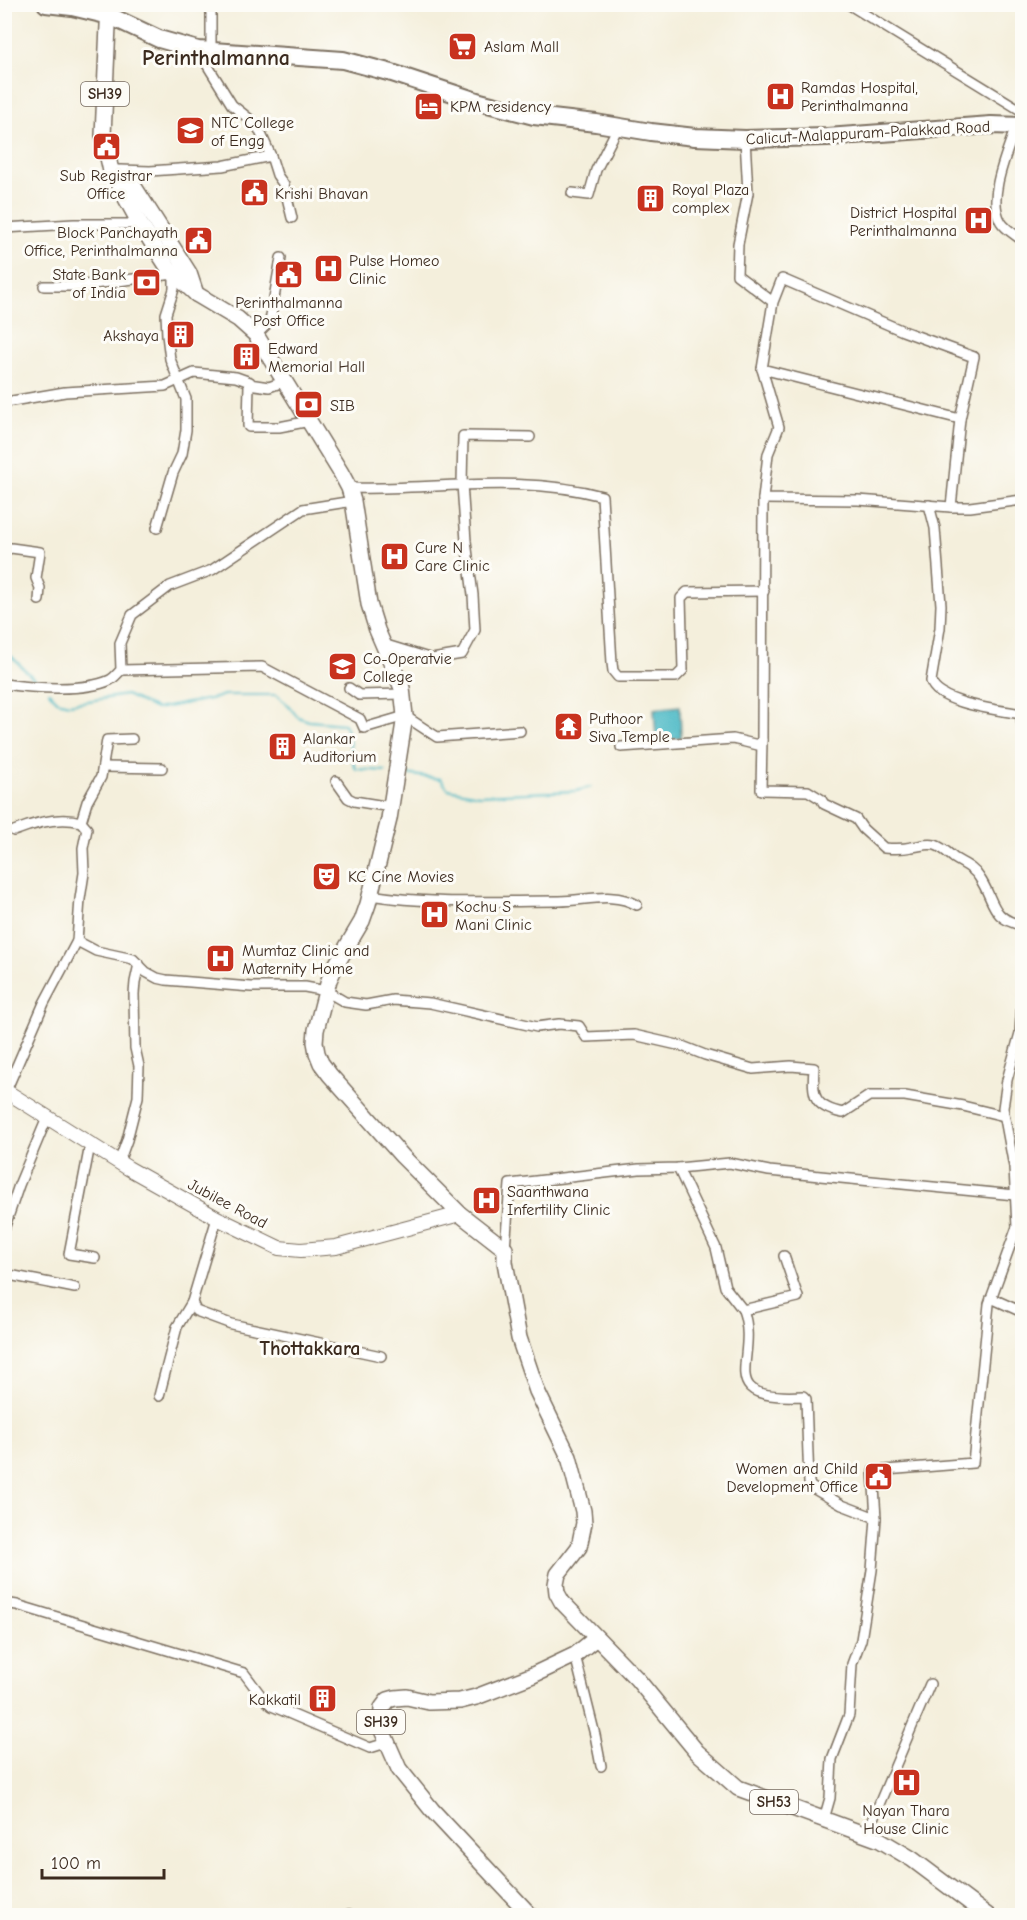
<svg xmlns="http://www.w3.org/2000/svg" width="1027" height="1920" font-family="'Comic Neue',sans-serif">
	<rect width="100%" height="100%" fill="#fdfcf7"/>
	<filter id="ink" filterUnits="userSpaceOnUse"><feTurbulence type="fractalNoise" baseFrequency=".0167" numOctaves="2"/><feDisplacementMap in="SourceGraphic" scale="12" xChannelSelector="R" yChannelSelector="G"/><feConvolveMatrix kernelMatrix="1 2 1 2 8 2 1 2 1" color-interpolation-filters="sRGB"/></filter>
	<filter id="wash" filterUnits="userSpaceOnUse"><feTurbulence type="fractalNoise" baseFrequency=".008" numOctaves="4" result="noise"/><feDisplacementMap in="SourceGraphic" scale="24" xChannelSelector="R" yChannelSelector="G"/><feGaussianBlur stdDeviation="1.35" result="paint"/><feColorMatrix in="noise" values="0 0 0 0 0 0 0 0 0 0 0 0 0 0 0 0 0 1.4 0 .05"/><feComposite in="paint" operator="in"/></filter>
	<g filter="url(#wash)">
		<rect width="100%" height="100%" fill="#f4efdc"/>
		<polygon fill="#4dbac6" stroke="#447272" stroke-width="1.5" points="680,706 681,738 656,740 654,709"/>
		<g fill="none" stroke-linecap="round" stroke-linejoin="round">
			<g stroke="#4dbac6" stroke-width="2">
				<polyline points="4,649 38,683"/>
				<path d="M49,692L57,701L69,704L126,695L156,709L215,698L224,695H276L286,703L298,717L309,721L344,724C352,738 348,755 356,769L386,771"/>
				<polyline points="406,774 441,779 448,789 479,795 576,791 591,787"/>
			</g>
		</g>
	</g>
	<g filter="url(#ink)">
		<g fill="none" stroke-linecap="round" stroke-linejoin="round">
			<defs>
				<g id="street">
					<polyline points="848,4 1022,111"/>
					<polyline points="211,51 211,4"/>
					<path d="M1016,126C1008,151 986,198 1001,222C1005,229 1016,235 1022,240"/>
					<polyline points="745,139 748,193 738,244 737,275 773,302 762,369 960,419 974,357 903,331 782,279 773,302"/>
					<polyline points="271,156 277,175 284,185 292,218"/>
					<polyline points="120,170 150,171 222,166 271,156 257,125 232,105 198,50"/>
					<polyline points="572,193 589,195 596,170 618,127"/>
					<polyline points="4,228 74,224 140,224"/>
					<polyline points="44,286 77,286 174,274 174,289 166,314 167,335 170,359 186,399 186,430 182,454 173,473 157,528"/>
					<polyline points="256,335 270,321 281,258"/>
					<polyline points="762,369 779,427 768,454 763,499 858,500 951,507 970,507 1022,500"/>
					<polyline points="249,384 248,426 249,427 279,427 310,421"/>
					<polyline points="4,404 6,402 65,392 165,386 194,373 236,377 250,382 249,384 269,387 286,381"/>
					<path d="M349,488C433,490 520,474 602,496L612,663L613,671L618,677H676L683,670L681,598L687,592L764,591"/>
					<path d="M929,505L935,528L941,605L940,628L931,681C937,704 1001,710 1022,714"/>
					<polyline points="951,507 960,419"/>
					<polyline points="4,551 11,548 40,552 36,578 40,588 39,600"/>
					<polyline points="383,644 432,659 462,654 475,630 473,595 466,541 462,484 463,436 530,437"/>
					<polyline points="121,670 262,667 360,719 364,728 405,716 437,737 520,731"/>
					<path d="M4,684C32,688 85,692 110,680C114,678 118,673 121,670L120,643L132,615L170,586L212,570L303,509L353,501"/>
					<polyline points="349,688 359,695 403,694"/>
					<polyline points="1021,714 1022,726"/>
					<path d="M762,740L761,790L808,791L821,799L824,804L856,819L863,829L884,848C894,849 903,849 912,847C920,846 927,843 935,845C942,847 948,853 954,858C963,864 973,867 979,877C995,900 990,919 1022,925"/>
					<polyline points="621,747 733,739 758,745 762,740 763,499"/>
					<polyline points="103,767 162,768"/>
					<polyline points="336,781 348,798 354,801 391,807"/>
					<polyline points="81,822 87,802 101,777 107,740 132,739"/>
					<path d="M370,895C432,905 497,901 560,901C585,901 614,891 637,905"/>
					<path d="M77,941L96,951L133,959L146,972L157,978L166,980L251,987H305L326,991L345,1002L366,1005L393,1000L430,1003L537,1027L559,1024L579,1026L586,1037L634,1035L682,1046L705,1055L753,1069L791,1066L814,1068C812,1095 813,1107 843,1113L869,1096H905L963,1106L1004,1116"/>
					<path d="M6,1091L44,1003L77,941L80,899L84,873L83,848L87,829L81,822C60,816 34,823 14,831"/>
					<polyline points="90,1145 69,1254 95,1258"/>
					<polyline points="119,1162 127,1140 138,1097 139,1066 135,1048 134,994 135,982 139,964"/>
					<polyline points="678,1168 716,1248 725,1287 743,1310 798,1297 784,1256"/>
					<polyline points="217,1218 192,1302 196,1311 231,1324 381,1356"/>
					<polyline points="4,1229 19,1185 47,1118"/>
					<polyline points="505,1249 510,1184 639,1169 678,1168 730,1163 769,1171 1015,1195"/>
					<polyline points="4,1274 75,1288"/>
					<polyline points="991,1298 1022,1312"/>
					<path d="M743,1310C761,1360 710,1401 803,1396L806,1399L809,1483L811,1487L842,1505L876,1518"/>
					<polyline points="159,1396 177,1327 192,1302"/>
					<polyline points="4,1603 17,1605 244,1673 262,1697 272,1706 370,1748 386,1743"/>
					<polyline points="575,1655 595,1735 601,1766"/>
					<polyline points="824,1819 830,1798 832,1759 849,1715 852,1664 861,1640 872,1570 876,1518 873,1471 973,1463 989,1304 1017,1227 1014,1167 1003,1108 1007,1080 1020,1033 1022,1000"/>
					<polyline points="866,1835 930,1684"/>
					<polyline points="349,1915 350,1916"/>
				</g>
				<polyline id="secondary" points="4,1090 128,1168 217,1218 279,1248 301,1250 336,1247 460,1214"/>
				<g id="primary">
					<polyline points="109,4 103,135 111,171 140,224 169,269 196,294 238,319 256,335 341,473 349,488 353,501 369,604 377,630 402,688 405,716 389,819 368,904 362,921 336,965 329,980 316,1030 315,1042 317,1053 321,1063 330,1075 402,1156 460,1214 505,1249 505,1262 519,1338 537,1391 569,1457 583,1511 584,1523 579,1547 558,1574 556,1584 557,1593 562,1602 637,1679 697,1752 738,1788 880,1840 912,1859 988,1916"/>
					<polyline points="111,171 126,176 131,182 189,273 196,294"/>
					<polyline points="531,1916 432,1810 399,1769 381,1728 382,1708 388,1700 395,1698 407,1697 429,1702 460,1701 476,1697 533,1675 575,1655 596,1638"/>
				</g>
				<polyline id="highway" points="46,4 72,7 110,16 159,39 198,50 343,60 392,73 480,102 534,116 596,123 651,132 695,137 745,139 827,137 991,125 1022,126"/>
			</defs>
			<use href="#street" stroke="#7c6f60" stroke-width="12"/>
			<use href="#secondary" stroke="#7c6f60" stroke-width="16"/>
			<use href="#primary" stroke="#7c6f60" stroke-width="18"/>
			<use href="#highway" stroke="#7c6f60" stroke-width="20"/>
			<use href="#street" stroke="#fff" stroke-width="9"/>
			<use href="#secondary" stroke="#fff" stroke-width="14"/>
			<use href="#primary" stroke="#fff" stroke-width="15"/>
			<use href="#highway" stroke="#fff" stroke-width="16"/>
		</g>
	</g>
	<defs>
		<symbol id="supermarket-square" viewBox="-11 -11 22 22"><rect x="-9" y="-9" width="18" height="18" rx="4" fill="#c8321e" stroke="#fdfcf7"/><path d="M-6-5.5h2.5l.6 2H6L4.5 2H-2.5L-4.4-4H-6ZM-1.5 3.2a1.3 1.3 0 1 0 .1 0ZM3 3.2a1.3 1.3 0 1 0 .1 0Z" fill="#fff"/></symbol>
		<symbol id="hospital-square" viewBox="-11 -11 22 22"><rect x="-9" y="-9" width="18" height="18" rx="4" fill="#c8321e" stroke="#fdfcf7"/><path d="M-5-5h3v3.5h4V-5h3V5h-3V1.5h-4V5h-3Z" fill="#fff"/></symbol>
		<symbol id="hotel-square" viewBox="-11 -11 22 22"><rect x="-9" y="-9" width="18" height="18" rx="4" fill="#c8321e" stroke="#fdfcf7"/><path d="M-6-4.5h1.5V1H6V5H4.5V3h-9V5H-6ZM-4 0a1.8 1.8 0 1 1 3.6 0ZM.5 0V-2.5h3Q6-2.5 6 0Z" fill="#fff"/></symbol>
		<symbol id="university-square" viewBox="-11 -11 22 22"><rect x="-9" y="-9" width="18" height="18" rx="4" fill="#c8321e" stroke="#fdfcf7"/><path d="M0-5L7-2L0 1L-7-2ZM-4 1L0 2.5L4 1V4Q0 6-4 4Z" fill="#fff"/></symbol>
		<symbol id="civic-square" viewBox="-11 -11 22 22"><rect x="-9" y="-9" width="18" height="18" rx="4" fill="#c8321e" stroke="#fdfcf7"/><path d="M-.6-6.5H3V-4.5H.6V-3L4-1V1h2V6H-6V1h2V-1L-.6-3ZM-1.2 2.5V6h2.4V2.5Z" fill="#fff"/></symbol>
		<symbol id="building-square" viewBox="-11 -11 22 22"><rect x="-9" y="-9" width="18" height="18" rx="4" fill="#c8321e" stroke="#fdfcf7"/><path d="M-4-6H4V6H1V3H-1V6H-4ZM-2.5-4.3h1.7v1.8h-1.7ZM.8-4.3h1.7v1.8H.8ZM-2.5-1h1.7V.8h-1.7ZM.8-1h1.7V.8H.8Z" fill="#fff"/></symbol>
		<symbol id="bank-square" viewBox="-11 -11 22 22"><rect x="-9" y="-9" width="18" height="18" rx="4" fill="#c8321e" stroke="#fdfcf7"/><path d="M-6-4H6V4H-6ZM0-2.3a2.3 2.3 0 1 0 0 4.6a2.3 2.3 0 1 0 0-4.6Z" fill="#fff"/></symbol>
		<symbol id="temple-square" viewBox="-11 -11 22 22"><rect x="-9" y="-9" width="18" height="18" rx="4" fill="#c8321e" stroke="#fdfcf7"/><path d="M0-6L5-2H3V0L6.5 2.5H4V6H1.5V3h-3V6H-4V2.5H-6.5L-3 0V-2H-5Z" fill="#fff"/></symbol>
		<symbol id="theatre-square" viewBox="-11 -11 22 22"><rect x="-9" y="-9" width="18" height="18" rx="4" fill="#c8321e" stroke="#fdfcf7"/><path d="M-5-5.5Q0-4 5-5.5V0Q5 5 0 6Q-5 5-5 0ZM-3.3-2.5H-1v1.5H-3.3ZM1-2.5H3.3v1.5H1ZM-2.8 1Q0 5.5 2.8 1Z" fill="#fff"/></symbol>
	</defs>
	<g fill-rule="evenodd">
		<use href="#supermarket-square" x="446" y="30" width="33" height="33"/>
		<use href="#hospital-square" x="764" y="80" width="33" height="33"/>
		<use href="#hotel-square" x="412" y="90" width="33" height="33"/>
		<use href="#university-square" x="174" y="114" width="33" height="33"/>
		<use href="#civic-square" x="90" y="130" width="33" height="33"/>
		<use href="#civic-square" x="238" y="176" width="33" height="33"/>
		<use href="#building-square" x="634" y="182" width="33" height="33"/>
		<use href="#hospital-square" x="962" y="204" width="33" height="33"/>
		<use href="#civic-square" x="182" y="224" width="33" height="33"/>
		<use href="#hospital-square" x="312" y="252" width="33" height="33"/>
		<use href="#civic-square" x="272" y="258" width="33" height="33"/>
		<use href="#bank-square" x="130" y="266" width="33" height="33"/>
		<use href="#building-square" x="164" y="318" width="33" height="33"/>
		<use href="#building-square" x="230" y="340" width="33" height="33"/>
		<use href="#bank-square" x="292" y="388" width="33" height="33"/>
		<use href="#hospital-square" x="378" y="540" width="33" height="33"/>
		<use href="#university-square" x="326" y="650" width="33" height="33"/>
		<use href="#temple-square" x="552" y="710" width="33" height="33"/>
		<use href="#building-square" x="266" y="730" width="33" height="33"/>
		<use href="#theatre-square" x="310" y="860" width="33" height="33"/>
		<use href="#hospital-square" x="418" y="898" width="33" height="33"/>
		<use href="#hospital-square" x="204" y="942" width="33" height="33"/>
		<use href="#hospital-square" x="470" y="1184" width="33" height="33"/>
		<use href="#civic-square" x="862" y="1460" width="33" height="33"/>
		<use href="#building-square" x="306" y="1682" width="33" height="33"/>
		<use href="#hospital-square" x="890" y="1766" width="33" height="33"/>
	</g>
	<g text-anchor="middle" stroke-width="6" stroke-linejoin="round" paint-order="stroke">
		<g fill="#fdfcf7" stroke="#75695f" stroke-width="1.5">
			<rect x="81" y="82" width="48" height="24" rx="4.5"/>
			<rect x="357" y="1710" width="48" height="24" rx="4.5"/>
			<rect x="750" y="1790" width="48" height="24" rx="4.5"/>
		</g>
		<g font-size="15" font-weight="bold" fill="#3b2a1e">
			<text x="105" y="99">SH39</text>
			<text x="381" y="1727">SH39</text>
			<text x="774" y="1807">SH53</text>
		</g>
		<g font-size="16" fill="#3b2a1e" stroke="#fdfcf7" text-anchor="start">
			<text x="484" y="52">Aslam Mall</text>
			<text x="801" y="93">Ramdas Hospital,<tspan x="801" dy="18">Perinthalmanna</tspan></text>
			<text x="450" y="112">KPM residency</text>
			<text x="211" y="128">NTC College<tspan x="211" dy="18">of Engg</tspan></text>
			<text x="106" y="181" text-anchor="middle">Sub Registrar<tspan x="106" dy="18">Office</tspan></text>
			<text x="672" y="195">Royal Plaza<tspan x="672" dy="18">complex</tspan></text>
			<text x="275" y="199">Krishi Bhavan</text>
			<text x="957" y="218" text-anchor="end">District Hospital<tspan x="957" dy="18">Perinthalmanna</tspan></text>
			<text x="178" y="238" text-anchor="end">Block Panchayath<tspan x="178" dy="18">Office, Perinthalmanna</tspan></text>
			<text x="349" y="266">Pulse Homeo<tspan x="349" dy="18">Clinic</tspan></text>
			<text x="126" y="280" text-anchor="end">State Bank<tspan x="126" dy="18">of India</tspan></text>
			<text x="289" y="308" text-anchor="middle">Perinthalmanna<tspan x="289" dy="18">Post Office</tspan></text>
			<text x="159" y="341" text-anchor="end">Akshaya</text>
			<text x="268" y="354">Edward<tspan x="268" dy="18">Memorial Hall</tspan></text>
			<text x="330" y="411">SIB</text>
			<text x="415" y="553">Cure N<tspan x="415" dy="18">Care Clinic</tspan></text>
			<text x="363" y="664">Co-Operatvie<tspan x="363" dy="18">College</tspan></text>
			<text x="589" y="724">Puthoor<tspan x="589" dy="18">Siva Temple</tspan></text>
			<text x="303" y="744">Alankar<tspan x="303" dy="18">Auditorium</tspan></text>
			<text x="348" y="882">KC Cine Movies</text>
			<text x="455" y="912">Kochu S<tspan x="455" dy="18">Mani Clinic</tspan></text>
			<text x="242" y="956">Mumtaz Clinic and<tspan x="242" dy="18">Maternity Home</tspan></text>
			<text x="507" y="1197">Saanthwana<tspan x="507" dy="18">Infertility Clinic</tspan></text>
			<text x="858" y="1474" text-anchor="end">Women and Child<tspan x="858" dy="18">Development Office</tspan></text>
			<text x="301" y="1705" text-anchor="end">Kakkatil</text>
			<text x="906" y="1816" text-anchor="middle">Nayan Thara<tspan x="906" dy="18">House Clinic</tspan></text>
		</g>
		<g font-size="16" fill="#3b2a1e" stroke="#fdfcf7">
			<text transform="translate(868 132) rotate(-3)" y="6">Calicut-Malappuram-Palakkad Road</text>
			<text transform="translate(228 1203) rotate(28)" y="6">Jubilee Road</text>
		</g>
		<g font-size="20" font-weight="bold" fill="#3b2a1e" stroke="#fdfcf7">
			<text x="310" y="1355">Thottakkara</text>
		</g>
		<g font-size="22" font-weight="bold" fill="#3b2a1e" stroke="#fdfcf7">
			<text x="216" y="65">Perinthalmanna</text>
		</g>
	</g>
	<rect width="1027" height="1920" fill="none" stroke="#fdfcf7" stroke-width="24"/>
	<path d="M42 1869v9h122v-9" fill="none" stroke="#3b2a1e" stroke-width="3"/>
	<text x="51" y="1869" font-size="18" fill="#3b2a1e" stroke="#fdfcf7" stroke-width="4.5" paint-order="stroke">100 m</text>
</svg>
